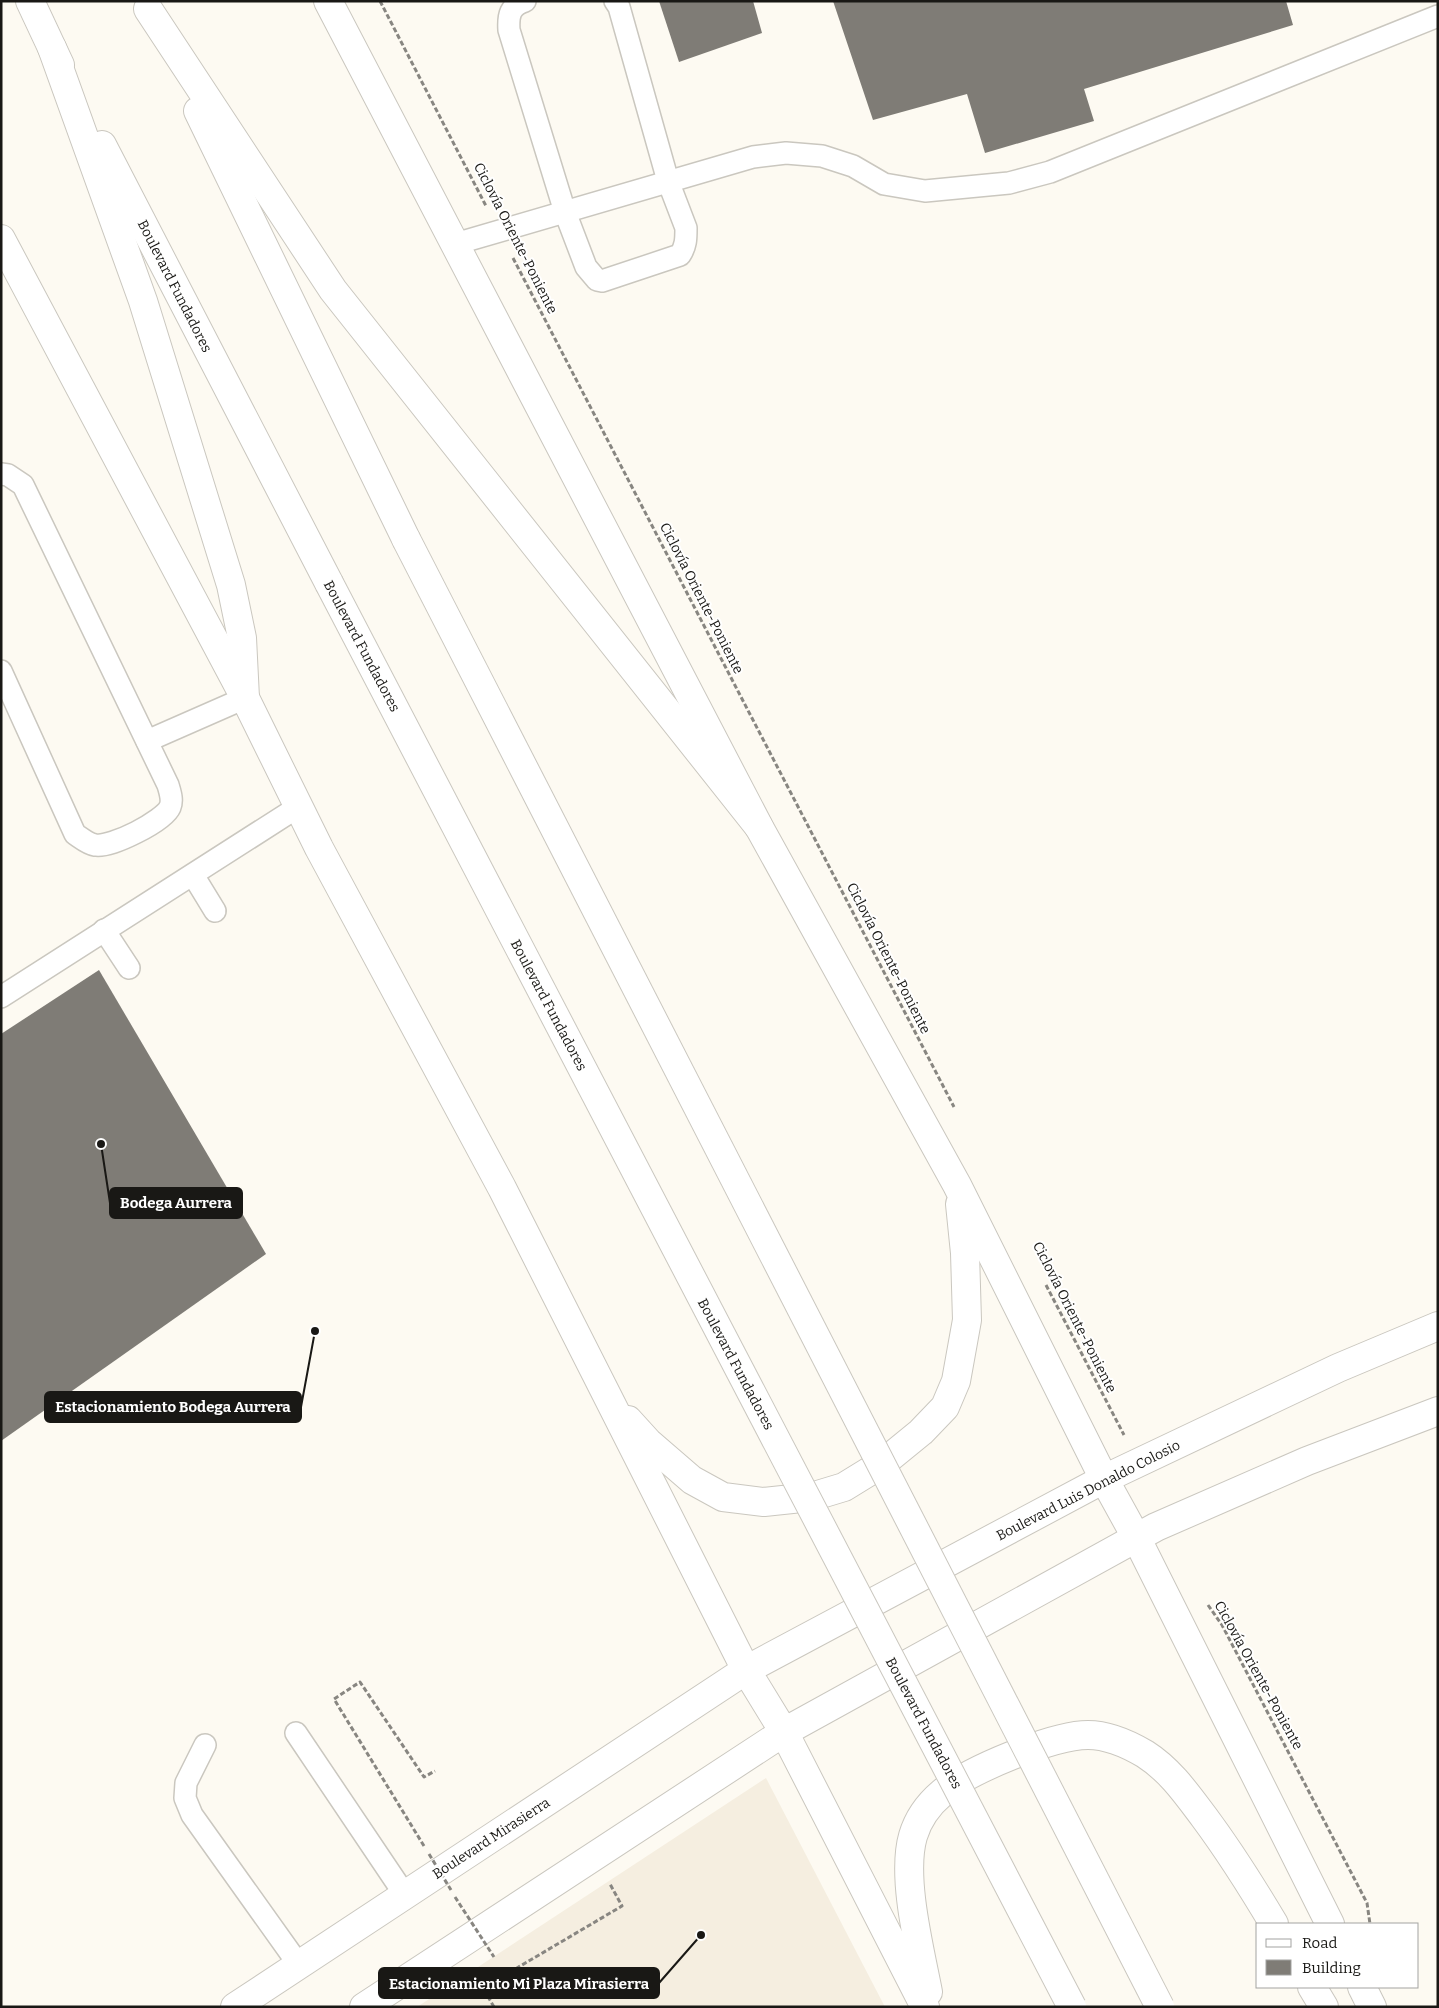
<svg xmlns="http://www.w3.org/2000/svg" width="1439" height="2008" font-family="Bitter,serif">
	<rect width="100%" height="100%" fill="#fdfaf2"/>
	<polygon fill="#f5eee0" points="766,1778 885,2007 417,2007"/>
	<g fill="#7f7c76">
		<polygon points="659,1 753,1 762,33 679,62"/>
		<polygon points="833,1 1286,1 1293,25 1084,89 1094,121 985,153 967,94 873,120"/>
		<polygon points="99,970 266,1254 1,1441 1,1034"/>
	</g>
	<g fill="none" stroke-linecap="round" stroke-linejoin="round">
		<defs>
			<g id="lane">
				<path d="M525,1C510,6 508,15 509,30L565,212L586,267L597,280L602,281L680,255C686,246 686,239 686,228L668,181L619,7L615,1"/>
				<polyline points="455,244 753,157 786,153 822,156 853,166 884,184 925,191 1009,183 1050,172 1438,16"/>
				<path d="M1,474L8,475L23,485L168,785C170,792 173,800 170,807C164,821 111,848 95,845C88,844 81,838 75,834L1,671"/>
				<polyline points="147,741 245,698"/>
				<polyline points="193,875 215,911"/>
				<polyline points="104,930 129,968"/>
				<polyline points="1,997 298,807"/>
				<polyline points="296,1733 405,1895"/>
				<polyline points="205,1745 186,1783 185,1798 192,1815 299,1965"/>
			</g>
			<g id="secondary">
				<polyline points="328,1 759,827 957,1185 1104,1479 1136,1537 1330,1924"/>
				<polyline points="1,239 245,698 319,848 502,1188 746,1670 235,2007"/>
				<polyline points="628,1420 648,1442 692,1480 723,1497 764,1502 811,1497 844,1487 883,1463 921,1432 945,1407 956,1381 967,1320 965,1253 960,1204"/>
				<polyline points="1312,1987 1324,2007"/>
				<polyline points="1362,1987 1372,2007"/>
				<path d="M928,1992C920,1950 901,1877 913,1836C918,1819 929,1804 942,1793C968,1770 1054,1735 1088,1735C1108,1735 1128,1744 1145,1754C1170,1770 1186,1793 1204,1817C1230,1852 1252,1887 1274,1924"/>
				<polyline points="364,2007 784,1732 925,2007"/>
			</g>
			<polyline id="primary" points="1438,1326 1338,1368 1104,1479 746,1670 784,1732 1156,1527 1307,1461 1438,1411"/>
			<g id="highway">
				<polyline points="30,1 60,65"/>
				<polyline points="148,9 333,290 759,827"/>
				<polyline points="52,48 143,301 231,585 242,638 245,698"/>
				<polyline points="198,111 406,539"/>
				<polyline points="102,145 329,583"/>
			</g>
		</defs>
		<use href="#lane" stroke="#cac7bf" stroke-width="24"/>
		<use href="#secondary" stroke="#cac7bf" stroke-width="30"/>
		<use href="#primary" stroke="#cac7bf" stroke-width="30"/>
		<use href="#highway" stroke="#cac7bf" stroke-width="30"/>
		<g stroke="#888681" stroke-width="3" stroke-dasharray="5 2.5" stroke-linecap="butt">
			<polyline points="380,1 486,206"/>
			<polyline points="513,258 954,1107"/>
			<polyline points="1046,1285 1124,1435"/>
			<polyline points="1208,1605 1222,1625 1367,1903 1370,1924"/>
			<polyline points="424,1846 334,1699 360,1682 424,1777 435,1771"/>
			<polyline points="494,2007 483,1988 622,1906 610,1884"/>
		</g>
		<use href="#lane" stroke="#fff" stroke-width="21"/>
		<use href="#secondary" stroke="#fff" stroke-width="28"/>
		<use href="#primary" stroke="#fff" stroke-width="28"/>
		<use href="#highway" stroke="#fff" stroke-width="28"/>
		<defs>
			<g id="highway-bridge">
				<polyline points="406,539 1160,2007"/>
				<polyline points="329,583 1072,2007"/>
			</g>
		</defs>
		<use href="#highway-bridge" stroke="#cac7bf" stroke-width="30" stroke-linecap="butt"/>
		<g stroke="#888681" stroke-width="3" stroke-dasharray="5 2.5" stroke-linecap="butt">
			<polyline points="429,1854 451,1890"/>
			<polyline points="455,1897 494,1957"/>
		</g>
		<use href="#highway-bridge" stroke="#fff" stroke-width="28"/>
	</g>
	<g text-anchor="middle" stroke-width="4" stroke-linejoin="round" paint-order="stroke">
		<g font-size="14" fill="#191815" stroke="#fff">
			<text transform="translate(516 238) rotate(63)" y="5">Ciclovía Oriente-Poniente</text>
			<text transform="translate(175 286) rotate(63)" y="5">Boulevard Fundadores</text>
			<text transform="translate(702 598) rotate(63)" y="5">Ciclovía Oriente-Poniente</text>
			<text transform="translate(362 646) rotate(62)" y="5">Boulevard Fundadores</text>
			<text transform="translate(889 958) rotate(63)" y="5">Ciclovía Oriente-Poniente</text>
			<text transform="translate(549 1005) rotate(62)" y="5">Boulevard Fundadores</text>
			<text transform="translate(1075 1317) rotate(63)" y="5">Ciclovía Oriente-Poniente</text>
			<text transform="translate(736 1364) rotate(62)" y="5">Boulevard Fundadores</text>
			<text transform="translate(1088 1490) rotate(-27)" y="5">Boulevard Luis Donaldo Colosio</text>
			<text transform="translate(1259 1675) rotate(61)" y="5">Ciclovía Oriente-Poniente</text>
			<text transform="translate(924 1723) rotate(62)" y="5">Boulevard Fundadores</text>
			<text transform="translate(491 1838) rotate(-33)" y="5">Boulevard Mirasierra</text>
		</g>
	</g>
	<path fill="none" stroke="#191815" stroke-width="2" d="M101 1144L110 1203M315 1331L301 1407M701 1935L659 1983"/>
	<g fill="#191815" stroke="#fff" stroke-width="2">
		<circle cx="101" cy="1144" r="5"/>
		<circle cx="315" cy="1331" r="5"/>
		<circle cx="701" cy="1935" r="5"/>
	</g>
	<g fill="#191815" stroke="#191815" stroke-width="2">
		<rect x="110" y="1188" width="132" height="30" rx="5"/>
		<rect x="45" y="1392" width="256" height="30" rx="5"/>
		<rect x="379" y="1968" width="280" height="30" rx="5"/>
	</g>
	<g font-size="15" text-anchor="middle" font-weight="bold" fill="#fff">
		<text x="176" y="1208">Bodega Aurrera</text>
		<text x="173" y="1412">Estacionamiento Bodega Aurrera</text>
		<text x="519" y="1989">Estacionamiento Mi Plaza Mirasierra</text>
	</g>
	<rect width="1439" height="2008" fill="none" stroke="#191815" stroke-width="5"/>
	<rect x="1256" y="1923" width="162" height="65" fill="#ffffff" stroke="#a3a3a1"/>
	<rect x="1266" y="1939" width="25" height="8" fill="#ffffff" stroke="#a3a3a1"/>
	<text x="1302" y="1948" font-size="15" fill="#191815">Road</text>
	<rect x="1266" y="1960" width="25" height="15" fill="#7f7c76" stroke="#a3a3a1"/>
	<text x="1302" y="1973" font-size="15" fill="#191815">Building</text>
</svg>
